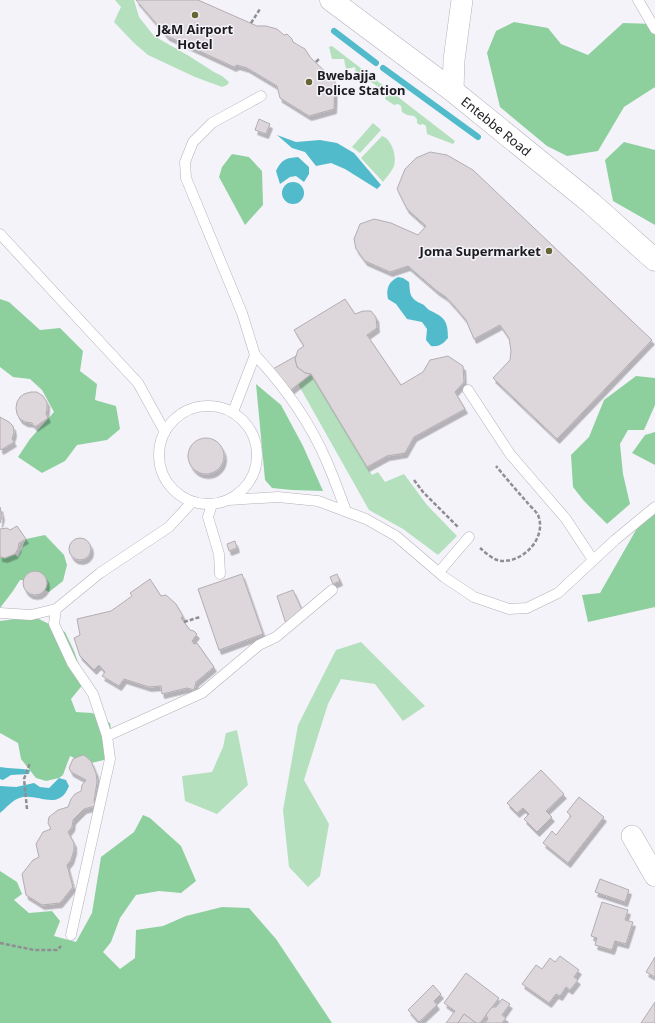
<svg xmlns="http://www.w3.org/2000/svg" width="655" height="1023" font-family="'Noto Sans',sans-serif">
	<defs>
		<filter id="shadow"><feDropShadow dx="2.5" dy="4.5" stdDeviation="0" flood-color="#0004"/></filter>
	</defs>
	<rect width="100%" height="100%" fill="#f5f3fa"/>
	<g fill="#b4e0be">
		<polygon points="115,0 134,0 139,17 154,36 189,56 214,72 222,76 229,82 227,85 222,87 195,77 148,55 134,43 114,22 121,7"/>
		<polygon points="332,46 455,141 453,144 427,134 426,126 423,124 420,125 417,123 417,119 414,116 407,115 402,112 401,106 398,104 394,105 385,99 387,93 371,82 357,79 355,67 346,69 344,59 332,59 329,47"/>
		<polygon points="373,123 381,130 360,153 352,147"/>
		<path d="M382,136C392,139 397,157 394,166C392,171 386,178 383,182L361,158Z"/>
		<polygon points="311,374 372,475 378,472 385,482 404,474 427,505 457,536 438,555 403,529 369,510 298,384"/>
		<polygon points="361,642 425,706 403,721 375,684 341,679 328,704 304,780 329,824 320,876 308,887 289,867 283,810 298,725 336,650"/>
		<polygon points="237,730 248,785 217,814 185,801 182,776 212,772 223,747 226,733"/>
	</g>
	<g fill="#8dd09e">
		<polygon points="514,22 548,28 561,44 588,55 623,23 655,24 655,87 624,107 598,151 567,156 547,146 500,107 487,53 496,31"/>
		<polygon points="624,142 655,150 655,225 613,201 605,160"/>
		<polygon points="232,154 249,157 262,171 263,205 245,225 219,177 222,167"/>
		<polygon points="0,299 9,302 40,330 60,328 83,351 80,371 97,384 95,400 116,406 120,429 107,440 77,445 65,461 42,473 18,457 30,439 54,412 42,390 30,379 13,377 0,367"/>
		<polygon points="636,376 655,378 655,405 644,430 628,430 620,444 623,474 630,504 607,524 584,501 573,487 571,455 589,437 604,400"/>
		<polygon points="256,384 281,405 303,446 323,491 292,490 272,488 265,480"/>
		<polygon points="655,432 655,465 632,453 645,435"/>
		<polygon points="655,513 655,607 588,622 582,595 600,593 640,523"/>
		<polygon points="45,535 64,555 67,565 63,581 49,592 39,587 34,581 20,580 13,591 0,608 0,544 9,549 18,557 26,539"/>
		<polygon points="15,619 39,619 65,632 74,651 85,682 71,699 76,712 92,713 110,723 113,740 104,760 87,764 70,756 63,775 59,778 46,781 36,778 21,759 18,743 0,733 0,621"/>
		<polygon points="143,815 150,818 181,846 196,881 181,893 159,891 136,895 120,918 111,942 103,952 120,969 135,958 136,930 163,926 186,916 222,907 249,908 276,939 332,1023 0,1023 0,871 17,882 22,894 14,900 29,913 52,911 60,921 54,936 76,942 92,913 101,857 134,832"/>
	</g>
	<g fill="#52bbcb">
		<polygon points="277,135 296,142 320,140 337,143 354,153 381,185 377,189 345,169 331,163 316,166 305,152 292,148"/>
		<path d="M298,157L309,167V174L304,182L296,176L290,177L280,184L276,171C282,159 286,158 298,157Z"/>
		<circle cx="293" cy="193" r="11"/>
		<path d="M398,277L403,278L409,282C410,287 409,292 412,297C415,301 418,302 422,304C425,305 426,308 429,310C444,317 448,320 448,338C443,344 439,347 431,346L426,340L427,329L422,322L407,319L396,304L388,299C386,289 388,282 398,277Z"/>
		<path d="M0,767C10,769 20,768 30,770L29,774L11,775L3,780L0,779Z"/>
		<path d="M59,778L66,780L69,786C58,814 35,790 17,799C12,801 5,809 0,813V786L16,787L34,783L40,787L49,788Z"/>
	</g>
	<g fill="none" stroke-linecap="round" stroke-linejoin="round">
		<g stroke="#52bbcb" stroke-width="6">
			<polyline points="334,31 376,63"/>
			<polyline points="383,68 478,137"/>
		</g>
	</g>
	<g fill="#ddd7dc" stroke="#b3adb2" filter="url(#shadow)">
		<polygon points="136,0 198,0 257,26 266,26 277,29 284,35 287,34 292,39 293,42 305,49 310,57 335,81 334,109 309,116 280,98 277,86 247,68 237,65 234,67 167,36"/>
		<polygon points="259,119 270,124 266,134 255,130"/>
		<polygon points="430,152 447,155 473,170 652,340 557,439 493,378 510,360 511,351 509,338 500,325 474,339 466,320 456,308 446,297 437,291 408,266 390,272 365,261 356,249 354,239 360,224 374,219 391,223 418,235 426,226 407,209 397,189 405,169 416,158"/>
		<polygon points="345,299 355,314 363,311 371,311 376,317 377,328 367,335 401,385 423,372 430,360 448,356 463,366 464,382 455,392 465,409 414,437 405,453 387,456 367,467 311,374 305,373 297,367 295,359 298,350 304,346 294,330"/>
		<polygon points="296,356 295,359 297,367 305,373 311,374 287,393 271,370"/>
		<polygon points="31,392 37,392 43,396 47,402 47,408 46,414 48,418 35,427 32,423 25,422 20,419 17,414 16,408 17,402 20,397 24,394"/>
		<polygon points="0,417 9,422 13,426 14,432 12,439 14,442 1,450 0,448"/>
		<circle cx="206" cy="456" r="18"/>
		<polygon points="0,507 2,516 0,523"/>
		<polygon points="17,526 26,539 19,543 18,549 15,554 5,558 0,557 0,529 7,528 10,530"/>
		<circle cx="80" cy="549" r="11"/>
		<polygon points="235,541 237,548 229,551 227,544"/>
		<circle cx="35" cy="583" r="12"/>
		<polygon points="242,574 263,634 219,650 198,589"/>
		<polygon points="337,574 340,581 333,584 330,577"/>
		<polygon points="150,579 161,596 166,595 176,604 183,616 181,618 190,630 194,631 197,634 192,641 194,644 197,643 214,667 196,682 194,690 187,688 162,694 161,686 149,687 124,679 119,686 102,676 105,672 99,665 94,670 80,656 74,638 80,635 77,619 111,611 132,596 130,593"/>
		<polygon points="293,590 303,612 286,624 277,596"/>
		<polygon points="84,755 91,761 96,773 97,782 94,801 95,806 84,809 73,820 72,827 68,832 74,843 74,850 71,860 67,865 73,887 60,903 42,905 26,895 22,874 33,860 39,857 36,844 43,832 51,829 48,823 49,817 58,810 68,807 71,799 75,794 81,791 82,785 86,780 71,772 69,768 73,759 80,756"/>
		<polygon points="541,770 564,794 546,811 552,817 537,832 524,819 529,814 523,808 517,813 507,803"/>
		<polygon points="579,797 604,817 568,863 543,843 552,831 556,835 571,816 567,812"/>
		<polygon points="600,879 629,890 625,902 595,892"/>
		<polygon points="602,902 628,910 625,920 633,922 626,944 615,941 612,950 595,945 597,938 591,936"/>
		<polygon points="560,956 579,970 574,977 578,980 570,990 566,987 560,996 556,994 549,1003 522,984 536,965 542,969 550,958 555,962"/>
		<polygon points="655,957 655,977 646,972"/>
		<polygon points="466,973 499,998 480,1023 476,1023 464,1014 458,1023 446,1023 455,1011 444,1003"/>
		<polygon points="433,985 441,994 434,1001 437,1005 419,1022 408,1010"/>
		<polygon points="502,999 510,1004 502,1015 506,1018 502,1023 485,1023 488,1019 486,1015 492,1007 496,1007"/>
		<polygon points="655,1002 655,1023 641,1023"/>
		<polygon points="464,1014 476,1023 458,1023"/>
	</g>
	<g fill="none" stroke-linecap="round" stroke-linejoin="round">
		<defs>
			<g id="lane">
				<polyline points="638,0 655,29"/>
				<polyline points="0,234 138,383 165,432"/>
				<path d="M255,355C284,386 310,422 327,462C334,478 340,495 346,511"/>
				<polyline points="468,390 510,454 566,519 593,560"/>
				<circle cx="208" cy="455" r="49"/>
				<polyline points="233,412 255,355 242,313 186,178 185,162 193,142 212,123 261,96"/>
				<polyline points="228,500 278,497 318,501 366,519 396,536 444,577 474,597 509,609 527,608 558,593 615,540 655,507"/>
				<polyline points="212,504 208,517 219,554 220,574"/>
				<polyline points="439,572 469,537"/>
				<polyline points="56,609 54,624 72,663 93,694 107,736 110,759 71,935"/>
				<polyline points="0,613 31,615 56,609 100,573 169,527 192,502"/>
				<polyline points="107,736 202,693 259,645 276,637 332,590"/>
			</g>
			<g id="street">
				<polyline points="453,91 454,60 462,0"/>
				<polyline points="632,836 655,876"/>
			</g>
			<g id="primary">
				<path id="s1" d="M331,0L453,91L591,203L655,260"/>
			</g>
		</defs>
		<use href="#lane" stroke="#b4b1b8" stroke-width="11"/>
		<use href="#street" stroke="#b4b1b8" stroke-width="22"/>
		<use href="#primary" stroke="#b4b1b8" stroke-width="23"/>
		<g stroke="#908e93" stroke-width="2.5" stroke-dasharray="4 2" stroke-linecap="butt">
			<polyline points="251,23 260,9"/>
			<polyline points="316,62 319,59"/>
			<polyline points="414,480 423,492 459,528"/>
			<path d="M480,548C486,553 494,561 503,561C525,561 547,537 538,515C535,510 529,505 526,501C516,490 506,478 496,466"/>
			<polyline points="184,622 200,617"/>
			<polyline points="27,809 24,779 30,763"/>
			<polyline points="0,943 34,950 57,950 61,946"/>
		</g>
		<use href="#lane" stroke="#fff" stroke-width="10"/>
		<use href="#street" stroke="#fff" stroke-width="21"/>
		<use href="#primary" stroke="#fff" stroke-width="22"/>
	</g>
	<g fill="#676532" stroke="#f5f3fa" stroke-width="1.5">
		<circle cx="195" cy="15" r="4"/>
		<circle cx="309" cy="82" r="4"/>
		<circle cx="549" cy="251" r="4"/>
	</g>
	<g text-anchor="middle" stroke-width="3" stroke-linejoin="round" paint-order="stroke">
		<g font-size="13" font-weight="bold" fill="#1c1b1e" stroke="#f5f3fa">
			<text x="195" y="34">J&amp;M Airport<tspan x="195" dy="15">Hotel</tspan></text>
			<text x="317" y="80" text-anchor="start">Bwebajja<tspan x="317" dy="15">Police Station</tspan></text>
			<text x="541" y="256" text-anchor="end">Joma Supermarket</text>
		</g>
		<g font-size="13" fill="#1c1b1e" stroke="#f5f3fa">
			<text dy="5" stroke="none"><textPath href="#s1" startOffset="208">Entebbe Road</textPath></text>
		</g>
	</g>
</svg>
